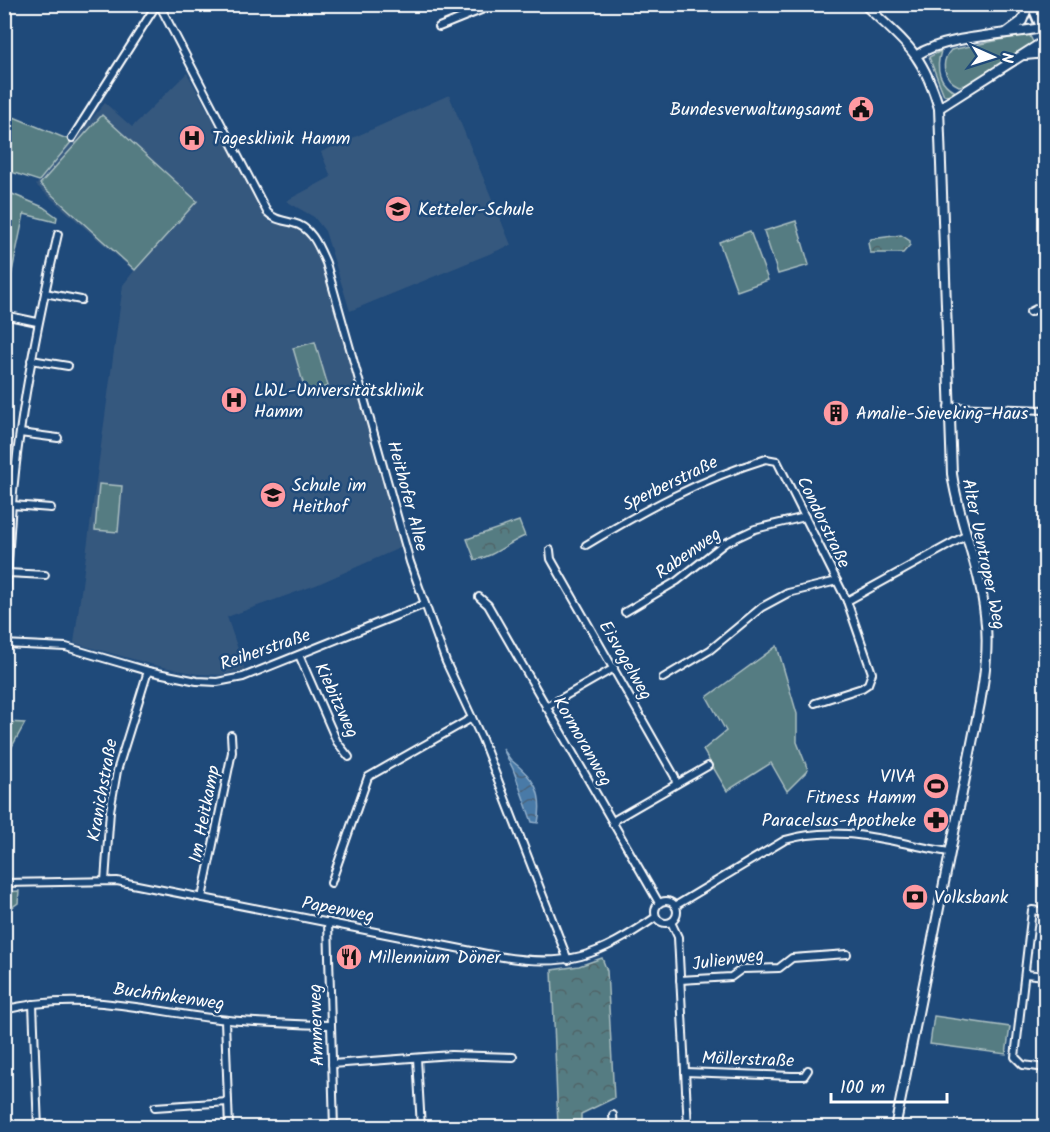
<svg xmlns="http://www.w3.org/2000/svg" width="1050" height="1132" font-family="Kalam,sans-serif">
	<defs>
		<pattern id="park-crowns" width="20" height="18" patternUnits="userSpaceOnUse" patternTransform="scale(1.5)"><rect width="20" height="18" fill="#557c82"/><path d="M2 6a3 3 0 1 1 6 0M12 15a3 3 0 1 1 6 0" fill="none" stroke="#506467"/></pattern>
		<pattern id="water-waves" width="16" height="10" patternUnits="userSpaceOnUse" patternTransform="scale(1.5)"><rect width="16" height="10" fill="#4a7aa7"/><path d="M0 5q4-4 8 0t8 0" fill="none" stroke="#4b637a"/></pattern>
	</defs>
	<rect width="100%" height="100%" fill="#1f4a7a"/>
	<filter id="ink" filterUnits="userSpaceOnUse"><feTurbulence type="fractalNoise" baseFrequency=".0167" numOctaves="2"/><feDisplacementMap in="SourceGraphic" scale="12" xChannelSelector="R" yChannelSelector="G"/><feConvolveMatrix kernelMatrix="1 2 1 2 8 2 1 2 1" color-interpolation-filters="sRGB"/></filter>
	<g filter="url(#ink)">
		<g fill="#36587e">
			<polygon points="187,73 270,222 302,230 318,254 404,546 316,585 227,617 245,670 221,675 197,674 154,665 74,643 123,285 134,271 36,185 105,103 132,127"/>
			<polygon points="449,95 511,245 350,311 325,231 314,217 286,201 331,177 321,152"/>
		</g>
		<g fill="#557c82" stroke="#aabec0" stroke-width="1.5">
			<path d="M1029,34L1034,44L971,84L959,86C943,79 940,62 951,50Z"/>
			<path d="M941,51C935,70 939,83 957,93L951,96L944,95L929,57Z"/>
			<polygon points="4,113 72,141 39,181 5,170"/>
			<polygon points="102,115 197,201 135,270 40,184"/>
			<polygon points="5,191 43,207 57,217 56,222 24,214 9,286 5,285"/>
			<polygon points="796,221 809,265 778,274 764,231"/>
			<polygon points="750,231 768,280 737,291 719,242"/>
			<polygon points="315,342 328,386 306,393 293,348"/>
			<polygon points="99,484 122,486 118,532 95,530"/>
			<polygon points="777,646 797,714 797,742 808,770 787,791 771,763 727,791 703,750 726,731 707,697"/>
			<polygon points="5,722 25,723 5,759 4,722"/>
			<polygon points="934,1016 1010,1027 1006,1054 930,1044"/>
		</g>
		<g fill="url(#park-crowns)" stroke="#aabec0" stroke-width="1.5">
			<polygon points="901,235 910,241 910,245 903,253 870,253 868,243 871,239"/>
			<path d="M519,521L525,536C506,544 495,556 475,560L467,539Z"/>
			<polygon points="19,891 18,903 5,912 5,892"/>
			<polygon points="602,958 607,971 614,1098 581,1114 581,1127 558,1127 552,970 579,966"/>
		</g>
		<path fill="url(#water-waves)" stroke="#92afca" stroke-width="1.5" d="M503,749C505,751 508,757 511,760C534,778 544,792 538,823L532,822L513,769Z"/>
		<g fill="none" stroke-linecap="round" stroke-linejoin="round">
			<defs>
				<g id="minor">
					<path d="M159,4L267,212C275,220 282,220 293,223C312,227 319,247 326,263L410,562L446,662L482,739L568,960"/>
					<polyline points="439,27 496,4"/>
					<polyline points="72,138 157,4"/>
					<polyline points="45,293 81,300"/>
					<polyline points="1030,312 1046,304"/>
					<polyline points="4,315 37,322"/>
					<polyline points="31,360 68,366"/>
					<polyline points="948,407 1046,410"/>
					<polyline points="20,433 58,438"/>
					<polyline points="12,505 51,508"/>
					<path d="M586,545C644,510 701,479 766,459L777,461L847,601L872,673L868,684L862,688L815,703"/>
					<polyline points="550,550 551,559 675,777 676,784"/>
					<polyline points="8,573 45,575"/>
					<polyline points="479,597 488,605 659,903"/>
					<polyline points="847,601 967,535"/>
					<polyline points="625,612 677,581 725,543 755,529 805,517"/>
					<path d="M4,638C8,569 10,500 20,432C29,365 43,300 58,234"/>
					<polyline points="4,644 66,647 148,671 197,681 217,682 243,677 425,604"/>
					<polyline points="299,655 337,742 349,757"/>
					<polyline points="663,678 710,650 762,607 788,593 837,581"/>
					<polyline points="546,707 614,668"/>
					<polyline points="613,824 616,819 708,766"/>
					<polyline points="105,881 110,811 117,771 148,671"/>
					<path d="M4,883L117,881L497,956C568,968 597,957 656,917"/>
					<polyline points="331,883 368,777 472,718"/>
					<polyline points="202,898 232,752 231,735"/>
					<circle cx="666" cy="912" r="11"/>
					<path d="M675,906L785,840C841,823 893,843 949,852"/>
					<polyline points="1046,912 1032,910 1015,1057 1023,1065 1046,1068"/>
					<polyline points="328,922 334,1128"/>
					<polyline points="671,922 678,937 688,1128"/>
					<polyline points="1025,974 1046,976"/>
					<polyline points="680,980 731,977 742,969 779,968 792,958 847,954"/>
					<polyline points="33,1004 38,1128"/>
					<path d="M4,1010C74,991 141,1009 210,1018C250,1023 290,1024 330,1025"/>
					<polyline points="225,1020 229,1128"/>
					<polyline points="417,1058 421,1128"/>
					<polyline points="332,1064 451,1055 513,1057"/>
					<polyline points="685,1072 792,1076 804,1076 808,1070"/>
					<polyline points="155,1107 228,1102"/>
					<polyline points="613,1115 614,1128"/>
				</g>
				<g id="tertiary">
					<path d="M864,4C905,43 922,51 939,108L952,474C959,522 980,567 985,615C989,645 985,674 980,703L895,1128"/>
					<polyline points="1007,32 1022,21 1029,4"/>
					<path d="M917,55C945,36 1006,35 1041,28"/>
					<polyline points="1025,55 1046,53"/>
					<polyline points="939,108 1046,40"/>
				</g>
				<polyline id="secondary" points="1032,4 1046,37"/>
			</defs>
			<use href="#minor" stroke="#fff" stroke-width="10"/>
			<use href="#tertiary" stroke="#fff" stroke-width="12"/>
			<use href="#secondary" stroke="#fff" stroke-width="14"/>
			<use href="#minor" stroke="#1f4a7a" stroke-width="6"/>
			<use href="#tertiary" stroke="#1f4a7a" stroke-width="8"/>
			<use href="#secondary" stroke="#1f4a7a" stroke-width="9"/>
		</g>
	</g>
	<defs>
		<symbol id="civic-disc" viewBox="-11 -11 22 22"><circle r="9.5" fill="#ff9aa2" stroke="#1f4a7a"/><path d="M-.6-6.5H3V-4.5H.6V-3L4-1V1h2V6H-6V1h2V-1L-.6-3ZM-1.2 2.5V6h2.4V2.5Z" fill="#111"/></symbol>
		<symbol id="hospital-disc" viewBox="-11 -11 22 22"><circle r="9.5" fill="#ff9aa2" stroke="#1f4a7a"/><path d="M-5-5h3v3.5h4V-5h3V5h-3V1.5h-4V5h-3Z" fill="#111"/></symbol>
		<symbol id="school-disc" viewBox="-11 -11 22 22"><circle r="9.5" fill="#ff9aa2" stroke="#1f4a7a"/><path d="M0-5L7-2L0 1L-7-2ZM-4 1L0 2.5L4 1V4Q0 6-4 4Z" fill="#111"/></symbol>
		<symbol id="building-disc" viewBox="-11 -11 22 22"><circle r="9.5" fill="#ff9aa2" stroke="#1f4a7a"/><path d="M-4-6H4V6H1V3H-1V6H-4ZM-2.5-4.3h1.7v1.8h-1.7ZM.8-4.3h1.7v1.8H.8ZM-2.5-1h1.7V.8h-1.7ZM.8-1h1.7V.8H.8Z" fill="#111"/></symbol>
		<symbol id="stadium-disc" viewBox="-11 -11 22 22"><circle r="9.5" fill="#ff9aa2" stroke="#1f4a7a"/><path d="M0-5a6.5 5 0 1 0 0 10a6.5 5 0 1 0 0-10ZM-3.5-1.8h7v3.6h-7Z" fill="#111"/></symbol>
		<symbol id="pharmacy-disc" viewBox="-11 -11 22 22"><circle r="9.5" fill="#ff9aa2" stroke="#1f4a7a"/><path d="M-2-6h4v4h4v4h-4v4h-4v-4h-4v-4h4Z" fill="#111"/></symbol>
		<symbol id="bank-disc" viewBox="-11 -11 22 22"><circle r="9.5" fill="#ff9aa2" stroke="#1f4a7a"/><path d="M-6-4H6V4H-6ZM0-2.3a2.3 2.3 0 1 0 0 4.6a2.3 2.3 0 1 0 0-4.6Z" fill="#111"/></symbol>
		<symbol id="restaurant-disc" viewBox="-11 -11 22 22"><circle r="9.5" fill="#ff9aa2" stroke="#1f4a7a"/><path d="M-5-6h1v4h1v-4h1v4h1v-4h1v5L-1.5 .5V6h-2V.5L-5-1ZM5-6V6H3V1.5H1.5Q1.5-4 5-6Z" fill="#111"/></symbol>
	</defs>
	<g fill-rule="evenodd">
		<use href="#civic-disc" x="846" y="94" width="30" height="30"/>
		<use href="#hospital-disc" x="177" y="123" width="30" height="30"/>
		<use href="#school-disc" x="383" y="194" width="30" height="30"/>
		<use href="#hospital-disc" x="219" y="385" width="30" height="30"/>
		<use href="#building-disc" x="821" y="398" width="30" height="30"/>
		<use href="#school-disc" x="258" y="480" width="30" height="30"/>
		<use href="#stadium-disc" x="921" y="771" width="30" height="30"/>
		<use href="#pharmacy-disc" x="921" y="805" width="30" height="30"/>
		<use href="#bank-disc" x="900" y="882" width="30" height="30"/>
		<use href="#restaurant-disc" x="334" y="942" width="30" height="30"/>
	</g>
	<g text-anchor="middle" stroke-width="5" stroke-linejoin="round" paint-order="stroke">
		<g font-size="18" fill="#fff" stroke="#1f4a7a" text-anchor="start">
			<text x="842" y="115" text-anchor="end">Bundesverwaltungsamt</text>
			<text x="212" y="144">Tagesklinik Hamm</text>
			<text x="418" y="215">Ketteler-Schule</text>
			<text x="254" y="396">LWL-Universitätsklinik<tspan x="254" dy="21">Hamm</tspan></text>
			<text x="856" y="419">Amalie-Sieveking-Haus</text>
			<text x="292" y="491">Schule im<tspan x="292" dy="21">Heithof</tspan></text>
			<text x="916" y="782" text-anchor="end">VIVA<tspan x="916" dy="21">Fitness Hamm</tspan></text>
			<text x="916" y="826" text-anchor="end">Paracelsus-Apotheke</text>
			<text x="934" y="903">Volksbank</text>
			<text x="368" y="963">Millennium Döner</text>
		</g>
		<g font-size="18" fill="#fff" stroke="#1f4a7a">
			<text transform="translate(670 483) rotate(-26)" y="6">Sperberstraße</text>
			<text transform="translate(408 496) rotate(75)" y="6">Heithofer Allee</text>
			<text transform="translate(824 522) rotate(64)" y="6">Condorstraße</text>
			<text transform="translate(688 553) rotate(-35)" y="6">Rabenweg</text>
			<text transform="translate(984 554) rotate(78)" y="6">Alter Uentroper Weg</text>
			<text transform="translate(265 649) rotate(-19)" y="6">Reiherstraße</text>
			<text transform="translate(626 660) rotate(60)" y="6">Eisvogelweg</text>
			<text transform="translate(337 700) rotate(65)" y="6">Kiebitzweg</text>
			<text transform="translate(583 741) rotate(60)" y="6">Kormoranweg</text>
			<text transform="translate(102 790) rotate(-80)" y="6">Kranichstraße</text>
			<text transform="translate(204 814) rotate(-79)" y="6">Im Heitkamp</text>
			<text transform="translate(338 909) rotate(11)" y="6">Papenweg</text>
			<text transform="translate(728 959) rotate(-8)" y="6">Julienweg</text>
			<text transform="translate(169 996) rotate(8)" y="6">Buchfinkenweg</text>
			<text transform="translate(316 1025) rotate(-92)" y="6">Ammerweg</text>
			<text transform="translate(748 1059) rotate(2)" y="6">Möllerstraße</text>
		</g>
	</g>
	<rect width="1050" height="1132" fill="none" stroke="#1f4a7a" stroke-width="24"/>
	<rect x="12" y="12" width="1026" height="1108" fill="none" stroke="#fff" stroke-width="2" filter="url(#ink)"/>
	<g transform="translate(993 57) rotate(93)" stroke="#1f4a7a" stroke-width="4.5" paint-order="stroke">
	<path d="M0-4.5L10 22L0 15L-10 22Z" fill="#ffffff"/>
	<text y="-9" font-size="16" font-weight="bold" text-anchor="middle" fill="#ffffff">N</text>
	</g>
	<path d="M831 1093v9h116v-9" fill="none" stroke="#ffffff" stroke-width="3"/>
	<text x="840" y="1093" font-size="18" fill="#ffffff" stroke="#1f4a7a" stroke-width="4.5" paint-order="stroke">100 m</text>
</svg>
